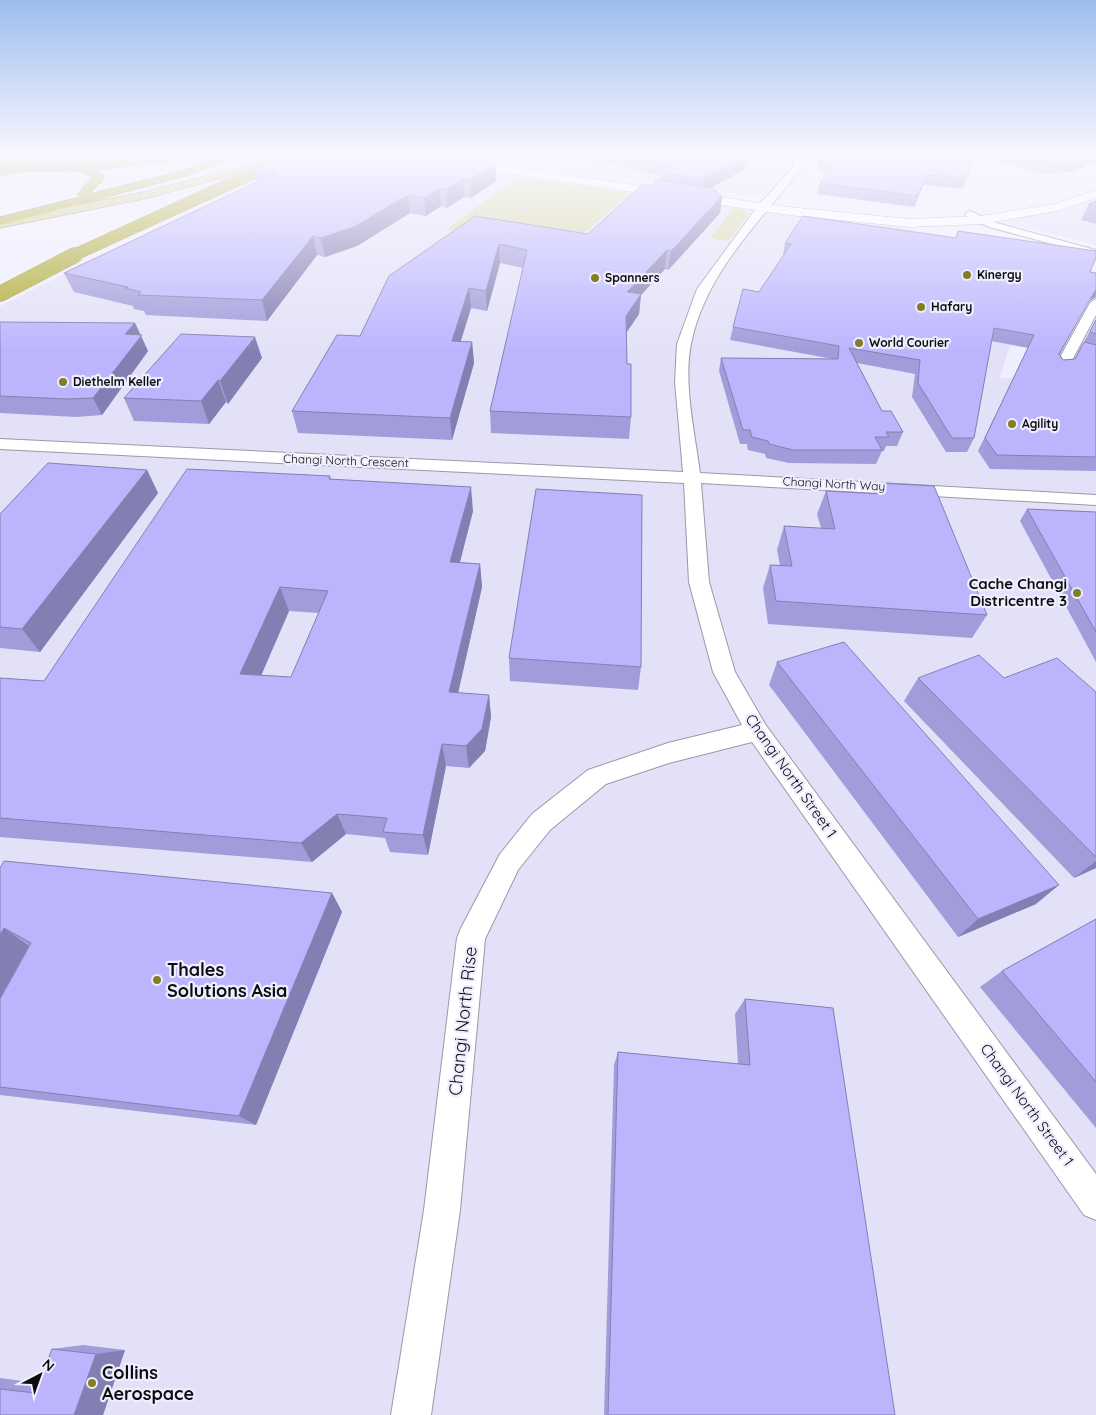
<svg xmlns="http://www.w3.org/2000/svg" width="1096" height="1415" font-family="Quicksand,sans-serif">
	<rect width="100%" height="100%" fill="#efeefe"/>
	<g fill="#e3e1f7">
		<polygon points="306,154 356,154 654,197 786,207 1038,252 1000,378 1073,381 1096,388 1096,1415 0,1415 0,306"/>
		<polygon points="489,154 782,154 787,164 762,195 752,196 485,158"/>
		<polygon points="1096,196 1096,245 1003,222"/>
	</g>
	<g fill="#d6d69d">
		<polygon points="520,177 631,193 565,249 446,229"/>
		<polygon points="735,207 749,214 728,241 710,238"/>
	</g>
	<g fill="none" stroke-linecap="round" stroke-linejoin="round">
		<defs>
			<g id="street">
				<path d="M788,154H797L802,160V167C760,222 705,273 691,344C683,383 695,434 700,473L1096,495V505L701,483L709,582L735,672L765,724L1096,1174V1220L1084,1215L752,742L669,763L606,784L550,830L518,870L485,939L460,1210L431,1415H391L424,1210L457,938L461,928L500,854L532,814L588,770L668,743L742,725L713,672L689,582L684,483L0,449V439L683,472L675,382L677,344L697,289L758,206L793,167V160Z"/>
				<polygon points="970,211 997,223 1096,250 1096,256 989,227 966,216 965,214"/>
				<polygon points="1096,299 1096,315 1068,368 1061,372 1056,371 1054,368 1090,303"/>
			</g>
			<polygon id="secondary" points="389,154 418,154 789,207 909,219 981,216 1055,204 1096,190 1096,198 1057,211 981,224 909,227 789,215 394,157"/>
			<polygon id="primary" points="290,154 309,154 148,198 0,228 0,220 148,191"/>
			<g id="highway">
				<polygon points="82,154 126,154 121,157 64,162 59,159 64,156"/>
				<path d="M231,154H247L186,176L0,225V217L80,197L77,194L92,178C67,161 28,170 0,176V170C28,164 84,153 105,178L89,194L178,172Z"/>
			</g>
		</defs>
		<use href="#street" stroke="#9a99a8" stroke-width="2"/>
		<use href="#secondary" stroke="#9a99a8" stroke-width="1"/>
		<use href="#primary" stroke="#767326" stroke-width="1"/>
		<use href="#highway" stroke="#767326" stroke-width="1"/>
		<use href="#street" fill="#fff" fill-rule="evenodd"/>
		<use href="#secondary" fill="#fff" fill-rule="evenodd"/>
		<use href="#primary" fill="#cfcd84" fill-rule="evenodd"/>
		<use href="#highway" fill="#afab32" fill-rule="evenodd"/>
		<defs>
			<g id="highway-bridge-far1">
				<polyline points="0,166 87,165 187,154"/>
				<polyline points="72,256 295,154"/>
			</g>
			<polyline id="highway-bridge" points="0,294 75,255"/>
		</defs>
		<use href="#highway-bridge-far1" stroke="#767326" stroke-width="12" stroke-linecap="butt"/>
		<use href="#highway-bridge" stroke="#767326" stroke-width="16" stroke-linecap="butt"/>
		<use href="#highway-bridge-far1" stroke="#afab32" stroke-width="12"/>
		<use href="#highway-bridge" stroke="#afab32" stroke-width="16"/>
	</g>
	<g fill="#a29cda" fill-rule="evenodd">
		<polygon points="454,154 476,154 473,158 487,160 487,163 495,164 496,181 471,198 464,197 447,208 441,206 426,216 410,213 357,246 325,257 317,255 267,321 146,315 144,311 134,309 133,306 74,292 64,273 257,182 253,169 457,155"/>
		<polygon points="569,154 746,154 747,168 710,188 722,196 720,213 675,263 668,270 665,269 641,295 639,314 626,333 627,364 631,417 629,439 491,433 490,411 523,268 500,263 487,311 471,308 461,341 472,342 474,363 452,440 298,433 292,411 360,336 475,216 588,234 654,186 659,180 659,175"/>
		<polygon points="819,154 1096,154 1096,164 1089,163 1074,172 1042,173 973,155 967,178 963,189 923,185 914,207 817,194 820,183 827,173 817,171 819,164 817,164"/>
		<polygon points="1096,201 1096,224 1081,220 1089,204"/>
		<polygon points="958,231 1096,273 1096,297 1088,302 1060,354 1063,360 1075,359 1096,319 1096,471 990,469 978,451 1028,348 991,341 974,438 967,452 946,452 912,397 915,374 857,363 882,411 903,432 897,446 886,446 884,451 882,451 876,464 789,463 766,458 765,454 748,450 747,444 740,444 719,371 721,358 833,359 730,340 733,327 759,292 784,255 783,255 785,243 955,238"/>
		<polygon points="0,322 135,323 148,351 102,415 76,417 0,413"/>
		<polygon points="262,358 228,404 226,402 209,424 134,421 124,398"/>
		<polygon points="147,470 158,493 40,652 0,648 0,514"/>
		<path d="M330,476L331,479L473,511L460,562L480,564L482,587L458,693L489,695L491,717L485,751L469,768L446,766L428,855L390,852L385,838L346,834L312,862L0,837V678L44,681ZM289,611L319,613L291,677L261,675Z"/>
		<polygon points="878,483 987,615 972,638 768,624 763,588 770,565 780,565 777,550 784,526 821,528 817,514 826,491 873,494"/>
		<polygon points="1027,509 1096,512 1096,662 1020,521"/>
		<polygon points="509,658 641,667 638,690 510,681"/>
		<polygon points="777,662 1036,904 958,937 769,685"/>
		<polygon points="918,678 1004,678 1096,692 1096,868 1074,878 904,701"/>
		<polygon points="0,868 332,893 342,912 256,1125 0,1095 0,999 29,946 0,998"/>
		<polygon points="1096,919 1096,1128 980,987 1002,971"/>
		<polygon points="745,999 895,1415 604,1415 614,1065 618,1052 738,1064 735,1014"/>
		<polygon points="83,1345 125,1350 103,1415 0,1415 0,1378 38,1383 52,1349"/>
	</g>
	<g fill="#847fb2">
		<polygon points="471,154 476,154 471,160"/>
		<polygon points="1091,154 1093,154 1089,163 1074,172 1079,162"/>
		<polygon points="750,155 747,168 701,193 703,179"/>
		<polygon points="487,160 488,169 495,164 496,181 471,198 470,180 482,163"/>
		<polygon points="927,175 923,185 914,207 917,196"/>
		<polygon points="463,179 464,197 447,208 446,190"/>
		<polygon points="439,189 441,206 426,216 424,198"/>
		<polygon points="408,195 410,213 357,246 325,257 321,238"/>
		<polygon points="722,196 720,213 668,270 671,251"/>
		<polygon points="313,236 317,255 267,321 262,300"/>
		<polygon points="499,244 500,263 487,311 486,291"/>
		<polygon points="667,250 665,269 641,295 639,314 624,336 627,292"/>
		<polygon points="469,288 471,308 454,362 452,341"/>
		<polygon points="1096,289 1096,297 1088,302 1095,290"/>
		<polygon points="135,323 148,351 102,415 93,398 125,334"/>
		<polygon points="255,337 262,358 228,404 220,381"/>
		<polygon points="472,342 474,363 452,440 450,418"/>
		<polygon points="218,380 226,402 209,424 201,401"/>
		<polygon points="147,470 158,493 40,652 22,629"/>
		<polygon points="471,487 473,511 454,585 450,562"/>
		<polygon points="480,564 482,587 453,715 449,692"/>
		<polygon points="280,587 289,611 252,697 240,674"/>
		<polygon points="489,695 491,717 485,751 469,768 466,746"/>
		<polygon points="442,744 446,766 428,855 423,835"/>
		<polygon points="337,814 346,834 312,862 301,843"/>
		<polygon points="1096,861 1096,868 1074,878"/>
		<polygon points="1059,885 1036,904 958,937 978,919"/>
		<polygon points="332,893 342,912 256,1125 239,1116"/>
		<polygon points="4,928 29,946 0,998 0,935"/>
		<polygon points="125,1350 103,1415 74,1415 96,1354"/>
	</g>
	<g fill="#bcb5fe" stroke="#847fb2" fill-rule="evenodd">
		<polygon points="287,154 450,154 487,160 482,163 495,164 470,180 463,179 446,190 439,189 424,198 408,195 354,227 321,238 313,236 262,300 138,295 141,292 125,288 128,287 64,273 276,173 253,169"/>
		<polygon points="626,154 746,154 750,155 703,179 660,173 670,164"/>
		<polygon points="824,154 973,154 967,178 927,175 917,196 820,183 833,163 820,160"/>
		<polygon points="1014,154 1091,154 1079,162 1047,162"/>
		<polygon points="655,180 712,188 722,196 678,244 671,251 667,250 627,292 641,294 626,316 627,364 631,364 631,417 490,411 527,250 499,244 486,291 469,288 452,341 472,342 450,418 292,411 337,335 360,336 389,276 475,216 588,234 643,184 654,186"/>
		<polygon points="1096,201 1096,206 1089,204"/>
		<polygon points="803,216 956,238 958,231 1096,251 1096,258 1090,272 1096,273 1096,289 1059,354 1063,360 1075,359 1084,342 1096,345 1096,457 997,455 985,438 1034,335 994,328 974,438 952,438 918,383 920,360 849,348 882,411 891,411 903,432 886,432 889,437 875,437 882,450 793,450 769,444 768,441 752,437 750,430 743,430 721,358 838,359 839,346 733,327 743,289 759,292 791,244 785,243"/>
		<polygon points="1096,320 1096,334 1090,332"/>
		<polygon points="0,322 135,323 125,334 142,335 93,398 67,399 0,396"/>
		<polygon points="181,334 255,337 220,381 218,380 201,401 124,398"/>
		<polygon points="48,463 147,470 22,629 0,627 0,514"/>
		<path d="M187,469L330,476L329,479L471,487L450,562L480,564L449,692L489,695L482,729L466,746L442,744L423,835L383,832L387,818L337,814L301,843L0,818V678L44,681ZM280,587L328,591L291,677L240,674Z"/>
		<polygon points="878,483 934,486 987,615 776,601 770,565 792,566 784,526 835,529 826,491 882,494"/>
		<polygon points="536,489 642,495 641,667 509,658"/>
		<polygon points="1027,509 1096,512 1096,632"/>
		<polygon points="844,642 1059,885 978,919 777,662"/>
		<polygon points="979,655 1004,678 1057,658 1096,692 1096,857 918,678"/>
		<polygon points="4,861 332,893 239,1116 0,1087 0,999 31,943 4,928 0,935 0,868"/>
		<polygon points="1096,919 1096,1082 1002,971"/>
		<polygon points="745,999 833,1008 895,1415 608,1415 618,1052 750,1065"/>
		<polygon points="52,1349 96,1354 74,1415 0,1415 0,1389 35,1393"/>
	</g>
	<linearGradient id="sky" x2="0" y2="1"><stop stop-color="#9dbdee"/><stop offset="0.44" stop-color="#f8f7ff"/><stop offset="1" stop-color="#f8f7ff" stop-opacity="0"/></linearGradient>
	<rect width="1096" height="352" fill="url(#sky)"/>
	<g fill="#817e25" stroke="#efeefe" stroke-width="2">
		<circle cx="967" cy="275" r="5"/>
		<circle cx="595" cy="278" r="5"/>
		<circle cx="921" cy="307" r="5"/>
		<circle cx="859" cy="343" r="5"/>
		<circle cx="63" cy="382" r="5"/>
		<circle cx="1012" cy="424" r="5"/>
		<circle cx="1077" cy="593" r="5"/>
		<circle cx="157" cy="980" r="5"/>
		<circle cx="92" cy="1383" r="5"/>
	</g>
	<g text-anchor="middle" stroke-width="4.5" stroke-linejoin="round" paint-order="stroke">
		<g font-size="12" font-weight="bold" fill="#0b0b10" stroke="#efeefe" text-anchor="start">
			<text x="977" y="279">Kinergy</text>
			<text x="605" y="282">Spanners</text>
			<text x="931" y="311">Hafary</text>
			<text x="869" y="347">World Courier</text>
			<text x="73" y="386">Diethelm Keller</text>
			<text x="1022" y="428">Agility</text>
		</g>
		<g font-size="12" fill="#0b0b10" stroke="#efeefe">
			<text transform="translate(346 461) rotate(2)" y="4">Changi North Crescent</text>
			<text transform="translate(834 484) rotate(3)" y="4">Changi North Way</text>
		</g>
		<g font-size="15" font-weight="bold" fill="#0b0b10" stroke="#efeefe" text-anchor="end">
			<text x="1067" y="589">Cache Changi<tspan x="1067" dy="17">Districentre 3</tspan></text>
		</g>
		<g font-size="15" fill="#0b0b10" stroke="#efeefe">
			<text transform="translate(791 776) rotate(55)" y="5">Changi North Street 1</text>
			<text transform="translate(1027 1105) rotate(54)" y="5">Changi North Street 1</text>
		</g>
		<g font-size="18" font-weight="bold" fill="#0b0b10" stroke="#efeefe" text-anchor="start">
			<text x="167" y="976">Thales<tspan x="167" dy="21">Solutions Asia</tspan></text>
			<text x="102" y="1379">Collins<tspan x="102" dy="21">Aerospace</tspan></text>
		</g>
		<g font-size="18" fill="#0b0b10" stroke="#efeefe">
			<text transform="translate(463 1021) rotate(-84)" y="6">Changi North Rise</text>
		</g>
	</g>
	<g transform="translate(40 1375) rotate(41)" stroke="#efeefe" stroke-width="4" paint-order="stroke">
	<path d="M0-4L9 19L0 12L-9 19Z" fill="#0b0b10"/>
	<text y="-8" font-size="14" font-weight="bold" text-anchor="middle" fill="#0b0b10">N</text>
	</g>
</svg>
